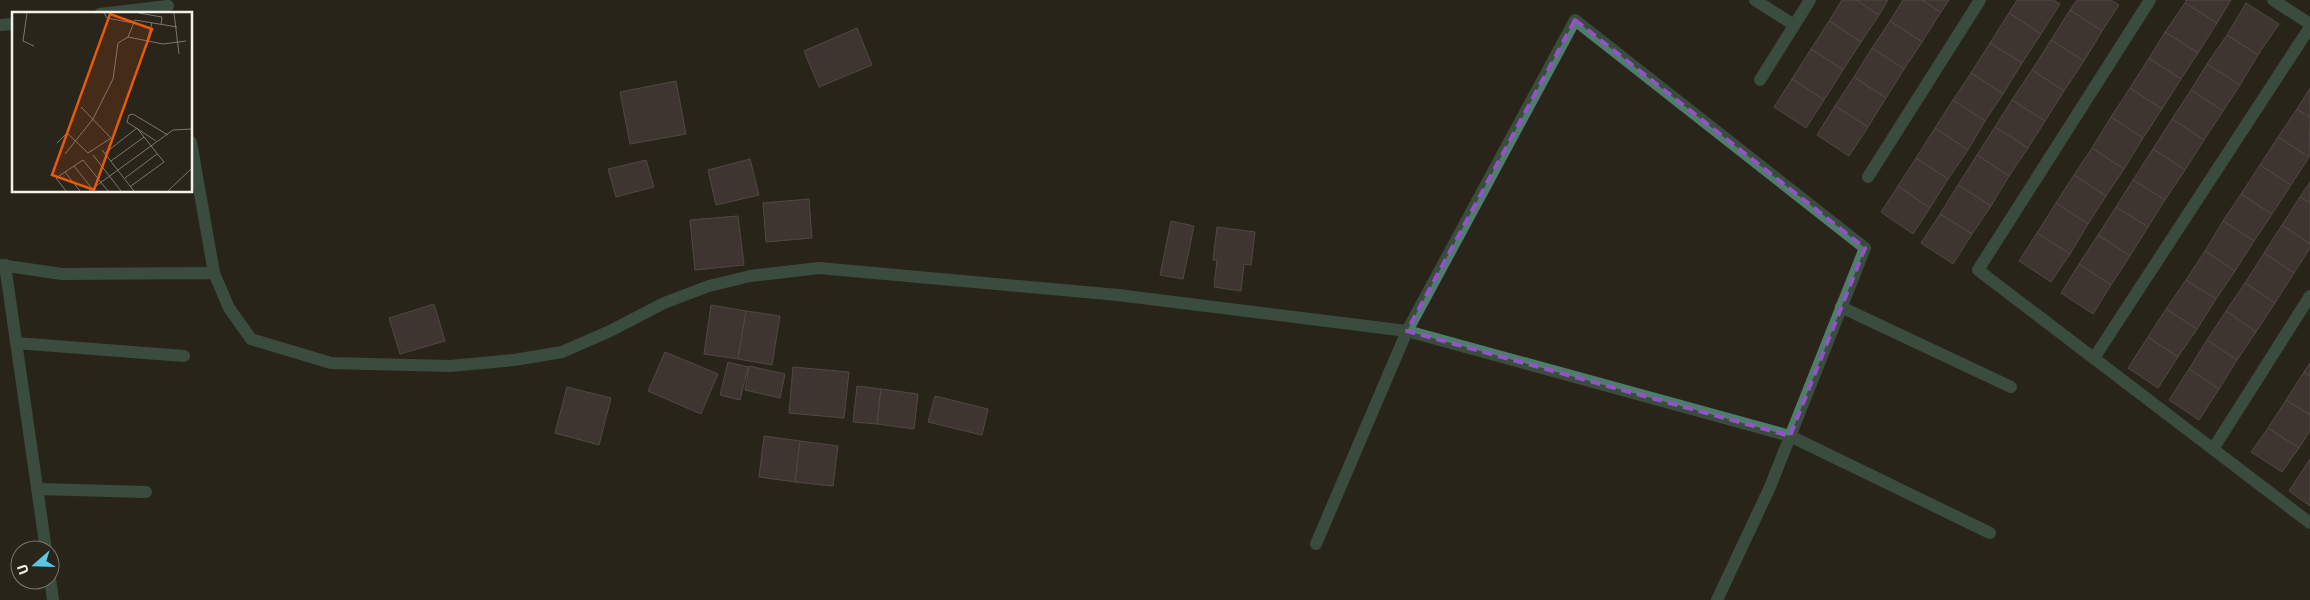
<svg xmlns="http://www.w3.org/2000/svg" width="2310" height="600" font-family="'Exo 2',sans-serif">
	<rect width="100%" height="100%" fill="#29251a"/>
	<g fill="#584a4f" stroke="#7f7075">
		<polygon points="1842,0 1856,0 1879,15 1861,42 1829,21"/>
		<polygon points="1856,0 1888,0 1879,15"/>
		<polygon points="1903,0 1922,0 1941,12 1922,42 1890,21"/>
		<polygon points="1922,0 1949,0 1941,12"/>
		<polygon points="2017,0 2053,0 2060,4 2041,34 2009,13"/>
		<polygon points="2077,0 2111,0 2119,5 2102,31 2070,10"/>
		<polygon points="2186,0 2231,0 2217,23 2185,3"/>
		<polygon points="2185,3 2217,23 2198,53 2165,32"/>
		<polygon points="2246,3 2279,24 2258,55 2227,35"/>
		<polygon points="2070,10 2102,31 2084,61 2051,40"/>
		<polygon points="2009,13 2041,34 2022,63 1990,43"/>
		<polygon points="1829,21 1861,42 1843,70 1811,49"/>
		<polygon points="1890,21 1922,42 1904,69 1872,48"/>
		<polygon points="857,28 872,65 819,87 804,51"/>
		<polygon points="2165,32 2198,53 2181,79 2149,58"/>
		<polygon points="2227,35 2258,55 2240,85 2207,64"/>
		<polygon points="2051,40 2084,61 2064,91 2032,70"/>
		<polygon points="1990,43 2022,63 2003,94 1971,73"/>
		<polygon points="1872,48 1904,69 1886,98 1854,77"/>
		<polygon points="1811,49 1843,70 1824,100 1792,79"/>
		<polygon points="2149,58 2181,79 2162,109 2130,88"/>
		<polygon points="2207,64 2240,85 2223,111 2191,90"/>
		<polygon points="2032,70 2064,91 2045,121 2012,100"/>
		<polygon points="1971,73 2003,94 1985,121 1953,100"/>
		<polygon points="1854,77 1886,98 1868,127 1835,106"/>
		<polygon points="1792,79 1824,100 1806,128 1774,107"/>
		<polygon points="676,81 686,134 630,144 620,92"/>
		<polygon points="2130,88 2162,109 2143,138 2111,117"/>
		<polygon points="2310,88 2310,118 2297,109"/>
		<polygon points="2191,90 2223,111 2204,140 2172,119"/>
		<polygon points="1953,100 1985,121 1968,150 1935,128"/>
		<polygon points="2012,100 2045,121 2028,148 1995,127"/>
		<polygon points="1835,106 1868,127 1849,156 1817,135"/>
		<polygon points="2297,109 2310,118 2309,157 2278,137"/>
		<polygon points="2111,117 2143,138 2124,169 2092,148"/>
		<polygon points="2172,119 2204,140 2185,170 2153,149"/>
		<polygon points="1995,127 2028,148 2009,176 1977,155"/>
		<polygon points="1935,128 1968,150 1948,179 1916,158"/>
		<polygon points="2278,137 2309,157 2291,185 2260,165"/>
		<polygon points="2092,148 2124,169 2106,196 2074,175"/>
		<polygon points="2153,149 2185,170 2165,200 2133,180"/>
		<polygon points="1977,155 2009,176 1991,206 1958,185"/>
		<polygon points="1916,158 1948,179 1930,208 1898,186"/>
		<polygon points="750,159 759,195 716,205 708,170"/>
		<polygon points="646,160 654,187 616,197 608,169"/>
		<polygon points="2260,165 2291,185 2272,214 2241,194"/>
		<polygon points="2074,175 2106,196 2088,224 2056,203"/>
		<polygon points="2133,180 2165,200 2148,227 2116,207"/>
		<polygon points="2310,182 2310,203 2300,197"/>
		<polygon points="1958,185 1991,206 1972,234 1940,214"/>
		<polygon points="1898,186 1930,208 1913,234 1881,212"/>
		<polygon points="2241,194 2272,214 2254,241 2223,221"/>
		<polygon points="2300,197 2310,203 2310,244 2282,225"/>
		<polygon points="809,199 812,238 766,242 763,203"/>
		<polygon points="2056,203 2088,224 2070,254 2037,233"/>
		<polygon points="2116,207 2148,227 2130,256 2098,235"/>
		<polygon points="1940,214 1972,234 1953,264 1921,243"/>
		<polygon points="738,216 744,265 695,270 690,220"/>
		<polygon points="1171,221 1194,226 1183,279 1160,275"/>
		<polygon points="2223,221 2254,241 2235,271 2205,251"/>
		<polygon points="2282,225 2310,244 2310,248 2294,273 2264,253"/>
		<polygon points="1217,227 1255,232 1251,265 1244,264 1241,291 1214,287 1217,260 1213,260"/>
		<polygon points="2037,233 2070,254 2051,282 2019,261"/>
		<polygon points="2098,235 2130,256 2111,285 2079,264"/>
		<polygon points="2205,251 2235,271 2216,299 2186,280"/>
		<polygon points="2264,253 2294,273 2275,303 2245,283"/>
		<polygon points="2079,264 2111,285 2093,314 2061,293"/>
		<polygon points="2186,280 2216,299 2197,329 2166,309"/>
		<polygon points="2245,283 2275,303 2256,332 2226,311"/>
		<polygon points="434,304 445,341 400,354 389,318"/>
		<polygon points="711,305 746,311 738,359 704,354"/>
		<polygon points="2166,309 2197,329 2178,357 2148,337"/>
		<polygon points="746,311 780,316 772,365 738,359"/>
		<polygon points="2226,311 2256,332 2237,360 2207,340"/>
		<polygon points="2148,337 2178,357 2158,388 2128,368"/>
		<polygon points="2207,340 2237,360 2219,389 2189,369"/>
		<polygon points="665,352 718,374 701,414 648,391"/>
		<polygon points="728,362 748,367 740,400 720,395"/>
		<polygon points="2310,363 2310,376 2304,372"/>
		<polygon points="749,366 785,374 780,398 745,390"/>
		<polygon points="793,367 849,372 844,418 789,413"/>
		<polygon points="2189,369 2219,389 2199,420 2169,400"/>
		<polygon points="2304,372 2310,376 2310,415 2286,400"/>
		<polygon points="857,386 881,389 877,424 853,422"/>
		<polygon points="567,387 611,398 599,445 555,433"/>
		<polygon points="881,389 918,394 914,429 877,424"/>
		<polygon points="935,396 988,409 982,435 928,422"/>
		<polygon points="2286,400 2310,415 2310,431 2299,448 2268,428"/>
		<polygon points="2268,428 2299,448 2282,472 2251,452"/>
		<polygon points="764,436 800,441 795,482 759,477"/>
		<polygon points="800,441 838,446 833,486 795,482"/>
		<polygon points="2310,459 2310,506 2289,491"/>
	</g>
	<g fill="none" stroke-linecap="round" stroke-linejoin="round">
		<g stroke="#4f7c6c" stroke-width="12">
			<polyline points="1755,0 1794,25"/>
			<polyline points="2150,0 1978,270 2310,523"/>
			<polyline points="2273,0 2310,24"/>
			<polyline points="100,14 168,6"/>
			<polyline points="0,25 14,24"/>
			<polyline points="1760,80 1810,0"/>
			<polyline points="191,142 214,273"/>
			<polyline points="1868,177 1980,0"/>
			<polyline points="0,265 62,274 214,273 229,308 251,339 331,363 450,366 514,360 562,352 610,331 664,303 709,286 750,276 819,268 1118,295 1407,331 1790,436 1990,533"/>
			<polyline points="5,265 46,550"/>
			<polyline points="1841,307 2011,387"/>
			<polyline points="16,343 184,356"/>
			<polyline points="2094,358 2310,27"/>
			<polyline points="2213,449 2310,296"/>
			<polyline points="37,489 146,492"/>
			<polyline points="1316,544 1407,331 1575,20 1865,248 1770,487 1717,600"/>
			<polyline points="50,578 53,600"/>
		</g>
	</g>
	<path d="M0 0H2310V600H0ZM1575,20L1865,248L1790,436L1407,331Z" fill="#29251a" fill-opacity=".55" fill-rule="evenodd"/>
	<path fill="none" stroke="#9353c7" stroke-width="4" stroke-dasharray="10 6" stroke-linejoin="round" d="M1575,20L1865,248L1790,436L1407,331Z"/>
	<g transform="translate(12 12)">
		<rect width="180" height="180" fill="#29251a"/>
		<path fill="none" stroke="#7a776d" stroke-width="1" d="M15,1L11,29L22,34M92,1L95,6L121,11M127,1L150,5L149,13M162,1L167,42M116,25L151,32L174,29M135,29L140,11M180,59V113M144,129L115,110L117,103L121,102L156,123M45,131L55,121L76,141L99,126L69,95M90,138L122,179M93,141L125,116L132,125L152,150L119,174M53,142L81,107L101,67L106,31L116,25L123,8L165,15M81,143L109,179M99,149L132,125M62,154L82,179M53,160L68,179M113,166L145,142M54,179L44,166L71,148L96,179M77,179L161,118L180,117M156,179L180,156"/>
		<path fill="#e8590c" fill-opacity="0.15" stroke="#e8590c" stroke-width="2.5" d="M98,2L140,17L82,178L40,163Z"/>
		<rect width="180" height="180" fill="none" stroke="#f3f1e9" stroke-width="2.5"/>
	</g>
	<g transform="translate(35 565) rotate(250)"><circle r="24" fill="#29251a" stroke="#7a776d"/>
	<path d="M0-4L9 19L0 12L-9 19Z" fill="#58c8e4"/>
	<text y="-8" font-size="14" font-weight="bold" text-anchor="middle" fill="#f3f1e9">U</text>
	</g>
</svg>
